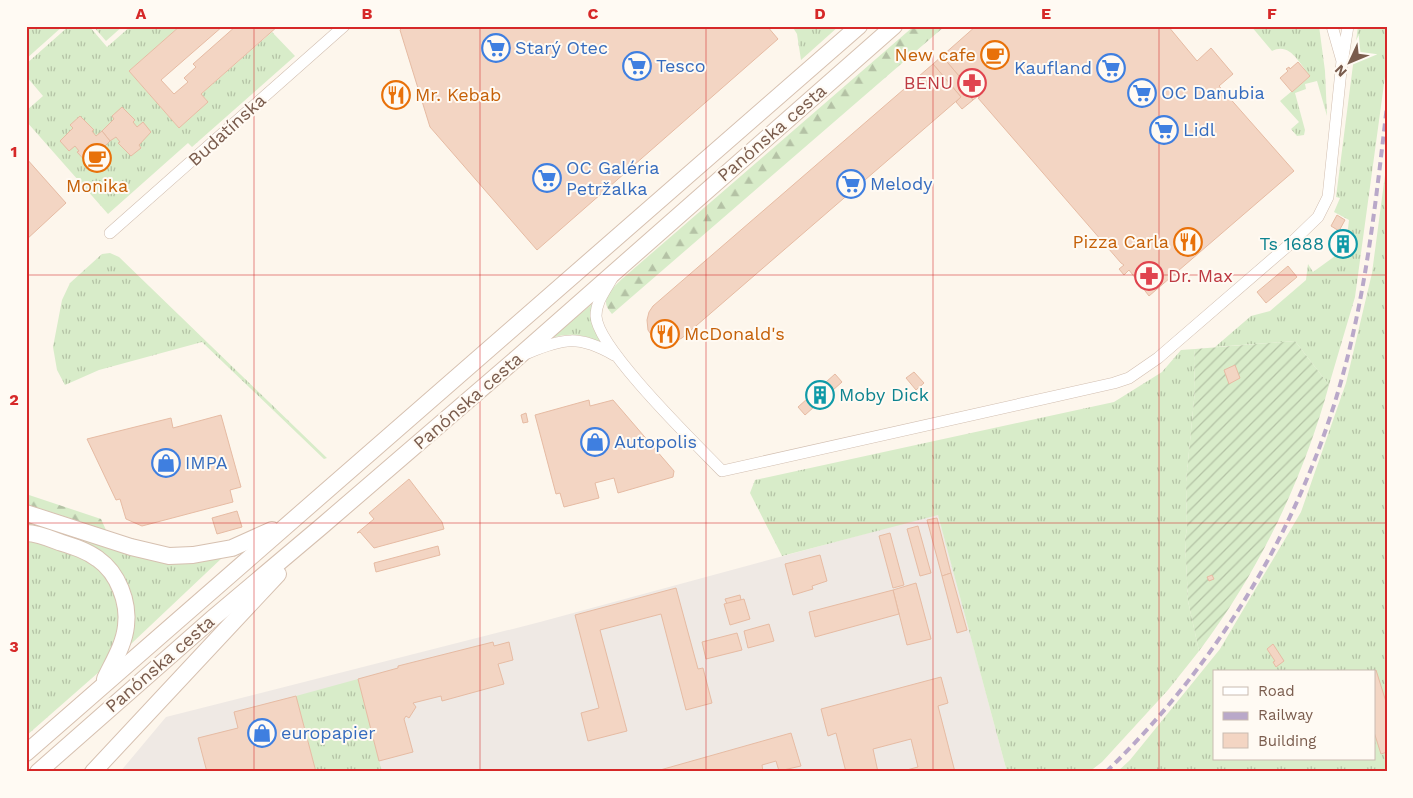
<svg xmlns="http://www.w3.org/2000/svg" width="1413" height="798" font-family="'Work Sans',sans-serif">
	<defs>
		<pattern id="grass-tufts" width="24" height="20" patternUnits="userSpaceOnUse" patternTransform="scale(1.25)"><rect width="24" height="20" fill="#d8ecc9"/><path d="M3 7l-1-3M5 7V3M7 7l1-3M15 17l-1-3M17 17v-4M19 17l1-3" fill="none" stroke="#b4c2a5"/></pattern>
		<pattern id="forest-firs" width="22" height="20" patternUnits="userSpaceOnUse" patternTransform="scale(1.25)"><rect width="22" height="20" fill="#d8ecc9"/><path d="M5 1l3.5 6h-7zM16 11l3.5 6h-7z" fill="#b4c2a5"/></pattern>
		<pattern id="garden-furrows" width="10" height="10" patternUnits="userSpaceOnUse" patternTransform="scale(1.25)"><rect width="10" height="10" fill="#d8ecc9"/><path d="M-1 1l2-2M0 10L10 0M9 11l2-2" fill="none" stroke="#b4c2a5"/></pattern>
	</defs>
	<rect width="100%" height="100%" fill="#fdf6ec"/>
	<polygon fill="#efe9e4" points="938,514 1007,772 120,772 166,717 540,622"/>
	<g fill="url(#grass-tufts)" fill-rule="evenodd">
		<polygon points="26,26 63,26 26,59"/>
		<polygon points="69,26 89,26 107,47 131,26 180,26 129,71 179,128 208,102 201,94 272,32 295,56 192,147 188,143 108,214 26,121 26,111 43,96 26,76 26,64"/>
		<polygon points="93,26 123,26 106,41"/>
		<polygon points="792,26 839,26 801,60 797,34"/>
		<path d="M1251,26H1319L1325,71L1327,116L1317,81L1305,84L1306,89L1295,93L1305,130L1304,135L1297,136L1291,129L1299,122L1280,101L1310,76C1299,63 1290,42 1272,51Z"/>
		<polygon points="1358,26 1387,26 1387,62 1355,297 1329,385 1295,341 1215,347 1251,316 1270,311 1306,280 1308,264 1313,272 1342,251 1341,248 1347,244 1345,240 1347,237 1349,220 1334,212 1340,198 1336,197"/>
		<path d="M1387,160V772H1117L1130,760L1220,649L1301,512L1346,383L1372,273ZM1214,672H1374V759H1214Z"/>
		<polygon points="110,253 119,257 327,458 324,459 202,342 99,370 65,385 57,370 53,347 62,300 70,283 102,254"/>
		<path d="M597,300L604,345C587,334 570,332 551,338Z"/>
		<polygon points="1195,349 1194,361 1195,390 1186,482 1187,528 1185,540 1188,601 1199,651 1168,690 1102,762 1089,772 1007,772 938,515 782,556 750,493 755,480 1114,402 1162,372 1181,350"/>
		<polygon points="26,520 109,547 223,557 132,643 26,736"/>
		<polygon points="358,679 382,772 316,772 296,696"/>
	</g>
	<g fill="url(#forest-firs)">
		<path d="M914,26H945L612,314C609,310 606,307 606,302C607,291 622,279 630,272Z"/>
		<polygon points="26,494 101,519 106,530 26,504"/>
	</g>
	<path fill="url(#garden-furrows)" d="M1295,341L1329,385C1303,480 1258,573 1199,651L1188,601L1185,540L1187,528L1186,482L1195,390L1194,361L1195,349Z"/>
	<g fill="#f3d5c3" stroke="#e6bba3">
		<polygon points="180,26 223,26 161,80 174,94 188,82 184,78 196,67 193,64 236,26 278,26 201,94 208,102 179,128 129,71"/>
		<polygon points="404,26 767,26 778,39 537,250 430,127 400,30"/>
		<polygon points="976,26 1168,26 1197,61 1211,48 1233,74 1219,86 1294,171 1149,296 1129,270 1124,275 1119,269 1124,265 1121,263 978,98 980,97 978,96 973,100 968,94 973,90 970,89 942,56"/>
		<polygon points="942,56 970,89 973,90 968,94 973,100 962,109 956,102 961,97 933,64"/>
		<polygon points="1298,62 1310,76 1292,92 1280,78 1288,71 1286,69 1289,67 1290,69"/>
		<polygon points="933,64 961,97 682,338 674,342 666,343 659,341 652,336 648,330 647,320 649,312 653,306"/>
		<polygon points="122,107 135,120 133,122 137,127 143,122 151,132 139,145 141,148 131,156 118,143 120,142 116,137 110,141 102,131 114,119 112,116"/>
		<polygon points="80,116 94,130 92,131 96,136 102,131 110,141 97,154 100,157 90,166 77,152 79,151 75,146 69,151 60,141 73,128 70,125"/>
		<polygon points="26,158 66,203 26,240"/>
		<polygon points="1337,215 1345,220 1339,231 1331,226"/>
		<polygon points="1288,266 1297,277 1266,303 1257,292"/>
		<polygon points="1235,365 1240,378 1229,384 1224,370"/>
		<polygon points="914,372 924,383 916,390 906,378"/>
		<polygon points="835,374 842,382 805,415 798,407"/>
		<polygon points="589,400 590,406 613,400 674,471 673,477 618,493 614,478 595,483 599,498 564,507 560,493 556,494 535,415"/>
		<polygon points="526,413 528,422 523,423 521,415"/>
		<polygon points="221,415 241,487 230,490 233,502 142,526 126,519 120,499 116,500 87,439 171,418 173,428"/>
		<polygon points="409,479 442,522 444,529 374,548 360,532 357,533 374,519 369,513"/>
		<polygon points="237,511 242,527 217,534 212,518"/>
		<polygon points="937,518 951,573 942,576 927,520"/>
		<polygon points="918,526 931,573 920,576 907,529"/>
		<polygon points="890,533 904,585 893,588 879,536"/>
		<polygon points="438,546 440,555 376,572 374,563"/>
		<polygon points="820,555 827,581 812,586 813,589 793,595 785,564"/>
		<polygon points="951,573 967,630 957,633 942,576"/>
		<polygon points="1212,575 1214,579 1209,581 1207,577"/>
		<polygon points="916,583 931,639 907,645 893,590"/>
		<polygon points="676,588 698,669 703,668 712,703 686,710 661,614 600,630 627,731 588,741 581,713 599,708 575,615"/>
		<polygon points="893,590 899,614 815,637 809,612"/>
		<polygon points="740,595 741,600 727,604 725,599"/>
		<polygon points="744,599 750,619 730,625 724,604"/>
		<polygon points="769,624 774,641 748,648 744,631"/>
		<polygon points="737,633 742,650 706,659 702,642"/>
		<polygon points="493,642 494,646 509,642 513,660 498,664 504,684 442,701 441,696 413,703 416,707 409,718 406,716 404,719 413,752 379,761 358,679 398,668 398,666"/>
		<polygon points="1273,644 1284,661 1276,667 1273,662 1275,661 1267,649"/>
		<polygon points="1376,670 1387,705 1387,752 1381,754 1374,732 1374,672 1370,672"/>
		<polygon points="941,677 948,703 938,706 955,772 899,772 918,767 911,739 873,749 878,772 846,772 836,733 828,736 821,709"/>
		<polygon points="296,696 316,772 207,772 198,738 238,728 234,712"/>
		<polygon points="791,733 801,766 779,771 776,761 762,765 763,772 653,772"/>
	</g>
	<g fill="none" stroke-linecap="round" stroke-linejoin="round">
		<defs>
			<g id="street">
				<polyline points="1343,57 1348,26"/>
				<polyline points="110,233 344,26"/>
				<path d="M612,278C606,290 596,301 596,316C597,348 696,444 722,471L1114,383L1129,378L1158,358L1290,244L1318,217L1328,197L1342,61L1332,26"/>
				<path d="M528,353C564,338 579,335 614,355"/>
			</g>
			<g id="secondary">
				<polyline points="26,513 131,547 169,556 193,555 232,548 272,530"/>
				<path d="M26,533C37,533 49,538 59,542C72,546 86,550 98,559C118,573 129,602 126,626C124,645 113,662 105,679"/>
				<polyline points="26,753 859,26"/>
				<polyline points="38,772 213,618 322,526 517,358 894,26"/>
				<polyline points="93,772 278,574"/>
			</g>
		</defs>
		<use href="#street" stroke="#d1beb0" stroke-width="12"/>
		<use href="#secondary" stroke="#d6c0b0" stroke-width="18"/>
		<use href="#street" stroke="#fff" stroke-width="11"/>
		<use href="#secondary" stroke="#fff" stroke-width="16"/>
		<path stroke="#b9a8c9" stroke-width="4" stroke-dasharray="8 5" stroke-linecap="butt" d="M1106,772C1229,653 1316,501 1353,334C1370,259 1378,182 1387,106"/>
	</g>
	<path fill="none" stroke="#d62828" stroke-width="1" stroke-opacity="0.55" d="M254,26V772M480,26V772M706,26V772M933,26V772M1159,26V772M26,275H1387M26,523H1387"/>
	<defs>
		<symbol id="supermarket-ring" viewBox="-11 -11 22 22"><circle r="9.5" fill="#fffaf3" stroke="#3f7fe0" stroke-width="1.5"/><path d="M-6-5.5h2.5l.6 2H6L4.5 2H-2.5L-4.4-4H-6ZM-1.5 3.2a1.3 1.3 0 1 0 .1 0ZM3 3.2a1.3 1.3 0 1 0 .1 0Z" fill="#3f7fe0"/></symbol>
		<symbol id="cafe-ring" viewBox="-11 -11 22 22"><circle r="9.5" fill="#fffaf3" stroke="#e8710a" stroke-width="1.5"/><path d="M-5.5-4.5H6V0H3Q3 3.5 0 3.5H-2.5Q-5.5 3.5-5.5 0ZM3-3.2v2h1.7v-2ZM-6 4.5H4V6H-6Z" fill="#e8710a"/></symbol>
		<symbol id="pharmacy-ring" viewBox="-11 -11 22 22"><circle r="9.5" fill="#fffaf3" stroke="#e0444e" stroke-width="1.5"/><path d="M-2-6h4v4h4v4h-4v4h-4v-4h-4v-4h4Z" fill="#e0444e"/></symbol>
		<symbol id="restaurant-ring" viewBox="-11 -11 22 22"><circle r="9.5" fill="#fffaf3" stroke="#e8710a" stroke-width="1.5"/><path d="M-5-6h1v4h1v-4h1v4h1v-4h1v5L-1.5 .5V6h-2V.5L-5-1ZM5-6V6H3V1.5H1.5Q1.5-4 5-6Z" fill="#e8710a"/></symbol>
		<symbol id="building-ring" viewBox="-11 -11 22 22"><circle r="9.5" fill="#fffaf3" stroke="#0f9aa8" stroke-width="1.5"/><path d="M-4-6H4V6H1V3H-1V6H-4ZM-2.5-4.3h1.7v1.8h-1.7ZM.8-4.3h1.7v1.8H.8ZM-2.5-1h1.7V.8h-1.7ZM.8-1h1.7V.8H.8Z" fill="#0f9aa8"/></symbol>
		<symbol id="shop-ring" viewBox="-11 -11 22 22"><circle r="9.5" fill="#fffaf3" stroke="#3f7fe0" stroke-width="1.5"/><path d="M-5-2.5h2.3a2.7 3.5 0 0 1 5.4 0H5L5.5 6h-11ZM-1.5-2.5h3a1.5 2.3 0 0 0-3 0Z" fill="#3f7fe0"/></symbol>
	</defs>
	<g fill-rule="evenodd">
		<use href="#supermarket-ring" x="480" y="32" width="32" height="32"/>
		<use href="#cafe-ring" x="979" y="39" width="32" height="32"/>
		<use href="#supermarket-ring" x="621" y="50" width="32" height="32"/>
		<use href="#supermarket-ring" x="1095" y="52" width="32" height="32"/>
		<use href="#pharmacy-ring" x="956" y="67" width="32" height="32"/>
		<use href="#supermarket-ring" x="1126" y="77" width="32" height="32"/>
		<use href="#restaurant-ring" x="380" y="79" width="32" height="32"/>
		<use href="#supermarket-ring" x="1148" y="114" width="32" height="32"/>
		<use href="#cafe-ring" x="81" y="142" width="32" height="32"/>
		<use href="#supermarket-ring" x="531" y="162" width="32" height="32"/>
		<use href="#supermarket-ring" x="835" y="168" width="32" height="32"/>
		<use href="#restaurant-ring" x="1172" y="226" width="32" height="32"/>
		<use href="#building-ring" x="1327" y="228" width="32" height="32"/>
		<use href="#pharmacy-ring" x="1133" y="260" width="32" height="32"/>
		<use href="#restaurant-ring" x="649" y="318" width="32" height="32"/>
		<use href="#building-ring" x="804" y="379" width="32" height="32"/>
		<use href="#shop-ring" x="579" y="426" width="32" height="32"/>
		<use href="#shop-ring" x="150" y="447" width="32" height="32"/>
		<use href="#shop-ring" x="246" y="717" width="32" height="32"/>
	</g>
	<g text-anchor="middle" stroke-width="4" stroke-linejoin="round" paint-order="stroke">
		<g font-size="18" fill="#366cbe" stroke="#fffaf3" text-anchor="start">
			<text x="515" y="54">Starý Otec</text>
			<text x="656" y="72">Tesco</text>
			<text x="1092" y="74" text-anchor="end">Kaufland</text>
			<text x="1161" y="99">OC Danubia</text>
			<text x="1183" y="136">Lidl</text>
			<text x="566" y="174">OC Galéria<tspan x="566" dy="21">Petržalka</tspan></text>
			<text x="870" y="190">Melody</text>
			<text x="614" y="448">Autopolis</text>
			<text x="185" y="469">IMPA</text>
			<text x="281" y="739">europapier</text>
		</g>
		<g font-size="18" fill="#c56008" stroke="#fffaf3" text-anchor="end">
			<text x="976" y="61">New cafe</text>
			<text x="415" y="101" text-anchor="start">Mr. Kebab</text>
			<text x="97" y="192" text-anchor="middle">Monika</text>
			<text x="1169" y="248">Pizza Carla</text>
			<text x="684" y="340" text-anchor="start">McDonald's</text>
		</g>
		<g font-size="18" fill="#be3a42" stroke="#fffaf3" text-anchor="end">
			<text x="953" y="89">BENU</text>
			<text x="1168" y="282" text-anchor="start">Dr. Max</text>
		</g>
		<g font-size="18" fill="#7a5c4d" stroke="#fffaf3">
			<text transform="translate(227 130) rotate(-42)" y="6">Budatínska</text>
			<text transform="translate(772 133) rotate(-41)" y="6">Panónska cesta</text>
			<text transform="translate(468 401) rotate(-41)" y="6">Panónska cesta</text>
			<text transform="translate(160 664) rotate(-41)" y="6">Panónska cesta</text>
		</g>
		<g font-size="18" fill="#0d838f" stroke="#fffaf3" text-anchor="end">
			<text x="1324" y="250">Ts 1688</text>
			<text x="839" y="401" text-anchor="start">Moby Dick</text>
		</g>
	</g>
	<rect width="1413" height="798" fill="none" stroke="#fffaf3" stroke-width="55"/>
	<rect x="1213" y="670" width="162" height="90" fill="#fffaf3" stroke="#cabbb1"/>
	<rect x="1223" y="687" width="25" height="8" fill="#ffffff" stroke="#cabbb1"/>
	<text x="1258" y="696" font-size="15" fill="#7a5c4d">Road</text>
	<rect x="1223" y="712" width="25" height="8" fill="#b9a8c9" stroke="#cabbb1"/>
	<text x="1258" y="720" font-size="15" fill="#7a5c4d">Railway</text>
	<rect x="1223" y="733" width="25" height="15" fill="#f3d5c3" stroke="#cabbb1"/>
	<text x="1258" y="746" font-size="15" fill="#7a5c4d">Building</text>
	<g transform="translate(1350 62) rotate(226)" stroke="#fffaf3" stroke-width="4" paint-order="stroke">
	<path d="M0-4L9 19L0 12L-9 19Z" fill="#7a5c4d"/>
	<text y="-8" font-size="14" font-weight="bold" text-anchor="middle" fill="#7a5c4d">N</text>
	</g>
	<rect x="28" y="28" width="1358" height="742" fill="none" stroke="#d62828" stroke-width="2"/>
	<g font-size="16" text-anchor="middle" font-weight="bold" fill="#d62828">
		<text x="141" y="19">A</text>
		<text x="367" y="19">B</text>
		<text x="593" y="19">C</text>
		<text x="820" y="19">D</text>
		<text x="1046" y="19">E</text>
		<text x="1272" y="19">F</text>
		<text x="14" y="157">1</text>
		<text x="14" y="405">2</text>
		<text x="14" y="652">3</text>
	</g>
</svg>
